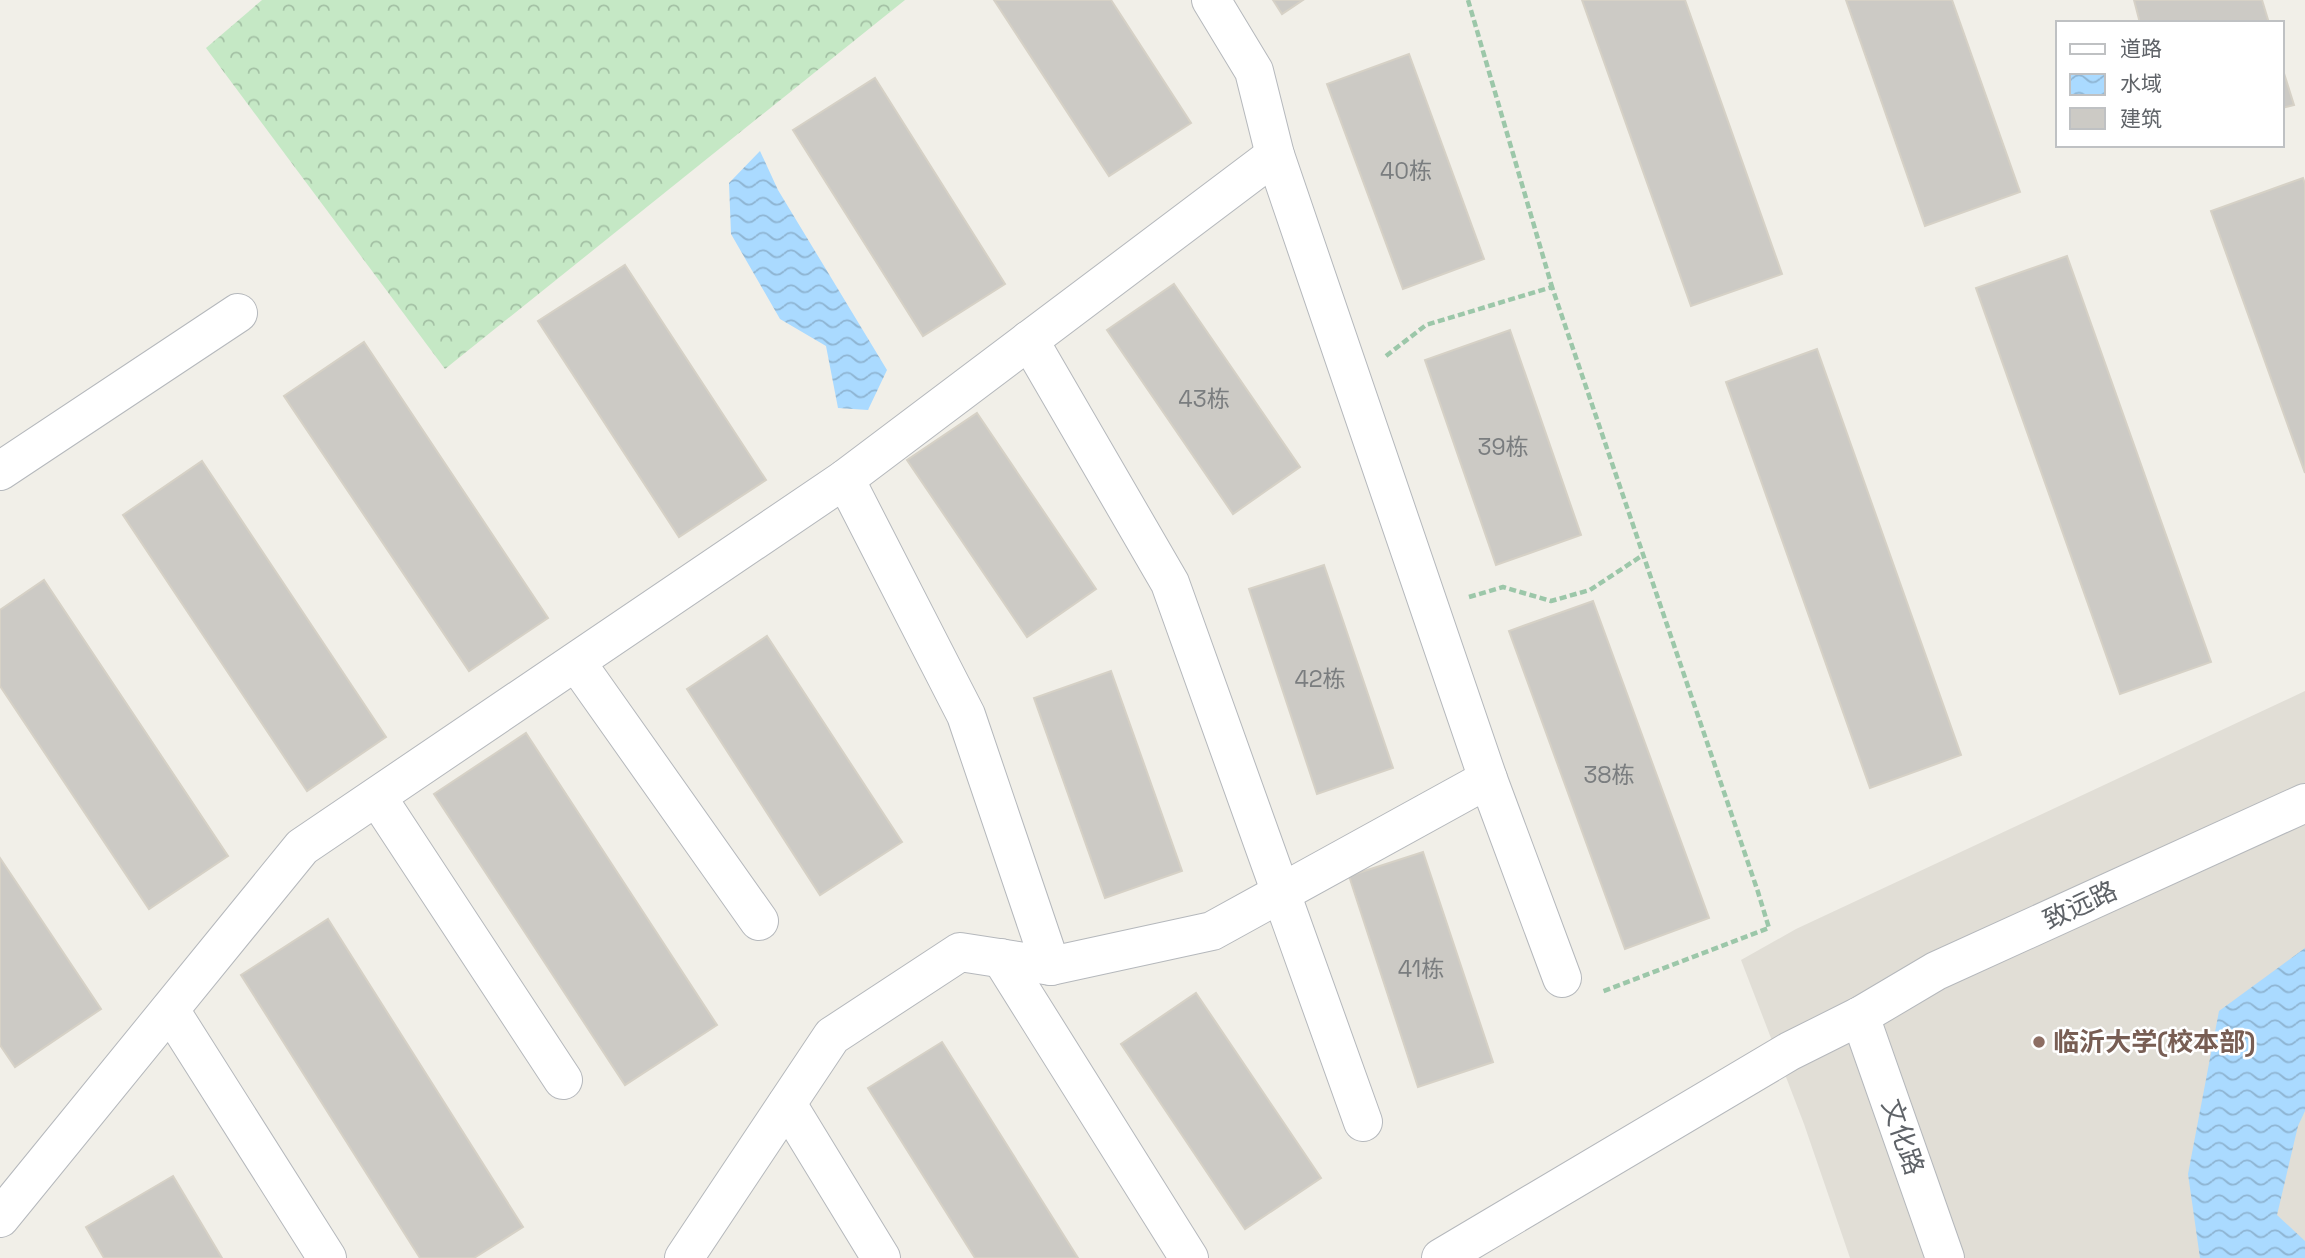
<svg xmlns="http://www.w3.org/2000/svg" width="2305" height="1258" font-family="'Space Grotesk','Noto Sans SC',sans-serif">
	<defs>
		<pattern id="forest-crowns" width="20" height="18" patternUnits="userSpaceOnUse" patternTransform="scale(1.75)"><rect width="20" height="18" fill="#c5e8c5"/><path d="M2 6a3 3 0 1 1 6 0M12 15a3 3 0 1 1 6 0" fill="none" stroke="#a3c0a4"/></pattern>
		<pattern id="water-waves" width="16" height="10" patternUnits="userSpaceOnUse" patternTransform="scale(1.75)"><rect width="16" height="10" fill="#aadaff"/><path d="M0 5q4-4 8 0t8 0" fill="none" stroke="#8eb4d2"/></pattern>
	</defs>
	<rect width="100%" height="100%" fill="#f1efe8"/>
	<polygon fill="#e1ded6" points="2305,691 2305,1258 1850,1258 1804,1124 1741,960 1796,929"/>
	<polygon fill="url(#forest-crowns)" points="262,0 905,0 445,369 206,48"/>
	<g fill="url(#water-waves)">
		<polygon points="760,151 778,190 887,370 868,410 838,408 826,346 780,319 731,234 729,183"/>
		<polygon points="2305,948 2305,1111 2298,1126 2277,1215 2305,1241 2305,1258 2200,1258 2188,1174 2219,1011"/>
	</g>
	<g fill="#cccac5" stroke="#d6d1c6" stroke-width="2">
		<polygon points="994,0 1111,0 1191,123 1109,176"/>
		<polygon points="1273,0 1303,0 1282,14"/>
		<polygon points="1582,0 1685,0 1782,274 1691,306"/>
		<polygon points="1846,0 1952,0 2020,192 1925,226"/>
		<polygon points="2134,0 2262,0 2269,23 2140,23"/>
		<polygon points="1409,54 1484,259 1403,289 1327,84"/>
		<polygon points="2282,67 2294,105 2282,108"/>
		<polygon points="875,78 1005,284 923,336 793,130"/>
		<polygon points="2303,178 2305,184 2305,473 2211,211"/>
		<polygon points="2067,256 2211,662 2120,694 1976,288"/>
		<polygon points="625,265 766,480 679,537 538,321"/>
		<polygon points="1174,284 1300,467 1233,514 1107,330"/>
		<polygon points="1510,330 1581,535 1496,565 1425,360"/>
		<polygon points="364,342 548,618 469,671 284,396"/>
		<polygon points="1817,349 1961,755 1870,788 1726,382"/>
		<polygon points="977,413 1096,589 1027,637 907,460"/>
		<polygon points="202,461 386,737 307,791 123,515"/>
		<polygon points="1324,565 1393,768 1317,794 1249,589"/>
		<polygon points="44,580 228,856 149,909 0,686 0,610"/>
		<polygon points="1593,601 1709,918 1625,949 1509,631"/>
		<polygon points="767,636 902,842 820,895 687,689"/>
		<polygon points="1111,671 1182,871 1105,898 1034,698"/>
		<polygon points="526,733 717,1025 625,1085 434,794"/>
		<polygon points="1423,852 1493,1062 1418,1087 1349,876"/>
		<polygon points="0,858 101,1009 15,1067 0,1045"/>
		<polygon points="328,919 523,1227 474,1258 420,1258 241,975"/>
		<polygon points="1196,993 1321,1178 1245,1229 1121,1044"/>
		<polygon points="942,1042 1078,1258 975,1258 868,1088"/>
		<polygon points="173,1176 222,1258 104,1258 86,1227"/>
	</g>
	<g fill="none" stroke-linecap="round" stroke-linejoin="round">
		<defs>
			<g id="minor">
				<polyline points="1211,0 1254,71 1275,155 1488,779 1562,978"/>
				<polyline points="1029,340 1170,583 1363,1122"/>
				<polyline points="0,471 238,313"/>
				<polyline points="845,479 966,715 1051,966"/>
				<polyline points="576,662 759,921"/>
				<polyline points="377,797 563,1080"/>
				<polyline points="1001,958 1189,1258"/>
				<polyline points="170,1010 327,1258"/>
				<polyline points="1860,1016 1945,1258"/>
				<polyline points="787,1104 881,1258"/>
				<polyline points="0,1218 302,847 845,479 1275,155"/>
				<polyline points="684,1258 832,1036 960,952 1051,966 1212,931 1488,779"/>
				<polyline points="1441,1258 1790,1051 1860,1016 1936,971 2305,803"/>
			</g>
		</defs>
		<use href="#minor" stroke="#b5b8bc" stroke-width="40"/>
		<g stroke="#9cc7a9" stroke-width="4.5" stroke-dasharray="7 3.5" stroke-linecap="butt">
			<polyline points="1468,0 1552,287"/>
			<polyline points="1386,356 1426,325 1552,287 1758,892 1769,928 1601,992"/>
			<polyline points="1469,597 1503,587 1551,601 1590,590 1643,555"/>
		</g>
		<use href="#minor" stroke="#fff" stroke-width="38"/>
	</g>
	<circle fill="#8d6e63" stroke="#fff" stroke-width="2.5" cx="2039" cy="1042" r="7"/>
	<g text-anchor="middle" stroke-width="5" stroke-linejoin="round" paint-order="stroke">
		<g font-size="23" fill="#7a7d7f">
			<text x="1406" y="179">40栋</text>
			<text x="1204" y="407">43栋</text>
			<text x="1503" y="455">39栋</text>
			<text x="1320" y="687">42栋</text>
			<text x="1609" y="783">38栋</text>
			<text x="1421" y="977">41栋</text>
		</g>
		<g font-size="26" fill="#5f6368" stroke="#fff">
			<text transform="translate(2080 905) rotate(-25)" y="9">致远路</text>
			<text transform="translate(1903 1137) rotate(71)" y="9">文化路</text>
		</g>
		<g font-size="26" font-weight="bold" fill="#785e54" stroke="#fff" text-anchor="start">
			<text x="2053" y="1051">临沂大学(校本部)</text>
		</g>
	</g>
	<rect x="2056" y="21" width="228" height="126" fill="#ffffff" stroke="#bfc1c3" stroke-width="2"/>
	<rect x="2070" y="44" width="35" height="10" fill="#ffffff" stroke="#bfc1c3" stroke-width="2"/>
	<text x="2120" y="56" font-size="21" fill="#5f6368">道路</text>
	<rect x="2070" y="74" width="35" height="21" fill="url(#water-waves)" stroke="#bfc1c3" stroke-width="2"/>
	<text x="2120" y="91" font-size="21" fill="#5f6368">水域</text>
	<rect x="2070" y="108" width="35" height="21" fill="#cccac5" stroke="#bfc1c3" stroke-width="2"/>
	<text x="2120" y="126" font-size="21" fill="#5f6368">建筑</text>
</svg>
